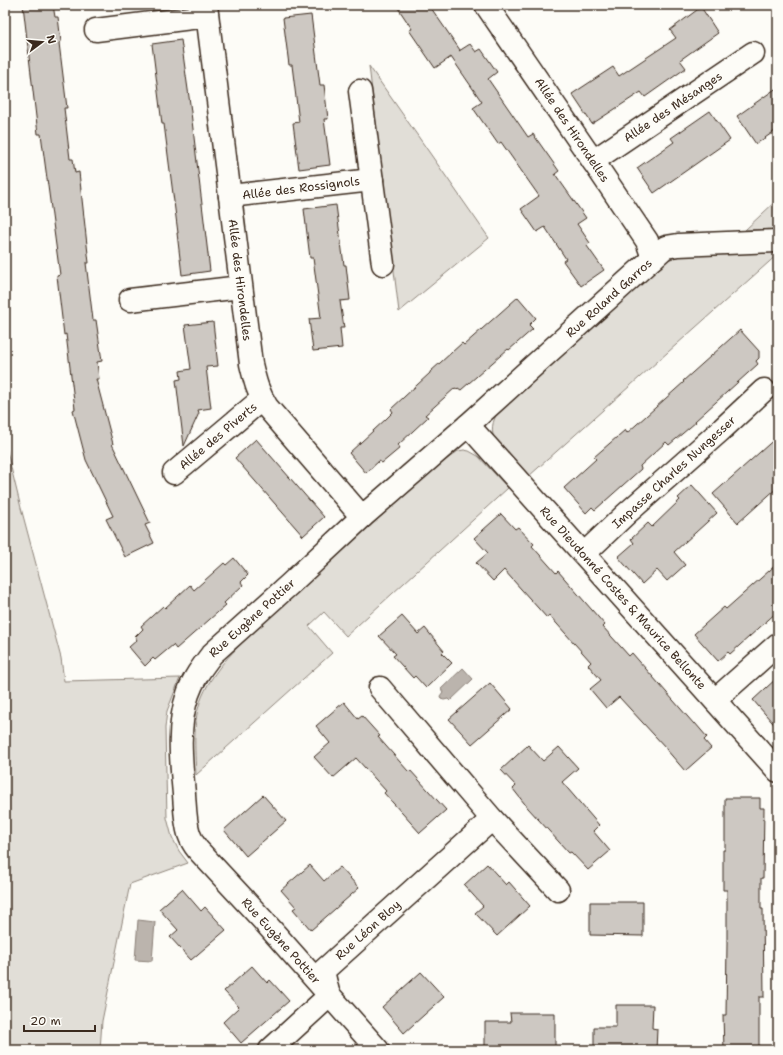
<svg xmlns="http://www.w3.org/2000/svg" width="783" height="1055" font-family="'Shantell Sans',sans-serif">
	<rect width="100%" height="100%" fill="#fdfcf7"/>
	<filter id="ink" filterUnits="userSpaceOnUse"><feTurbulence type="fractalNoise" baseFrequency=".025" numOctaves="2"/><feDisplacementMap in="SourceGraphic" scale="8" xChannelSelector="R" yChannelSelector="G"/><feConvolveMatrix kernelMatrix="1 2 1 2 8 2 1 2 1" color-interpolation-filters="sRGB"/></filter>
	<g filter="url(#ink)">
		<g fill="#e1ded7" stroke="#8e847a">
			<polygon points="369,66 489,238 399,312"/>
			<polygon points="778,199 778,229 745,230"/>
			<path d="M716,252H778V254L529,476L494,438C490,427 494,418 500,408L666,261C682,253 698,254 716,252Z"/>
			<polygon points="5,443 21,508 61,658 64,681 180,678 167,711 165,728 167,818 172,837 179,851 188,863 130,884 102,1021 100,1050 5,1050"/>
			<path d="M464,450L469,451L478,456L508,488L346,636L324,612L309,626L332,653L196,775C195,749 192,721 202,697C216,663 246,640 272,615C326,563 383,515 439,465L458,451Z"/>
		</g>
		<g fill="#bbb4ad" stroke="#887d74">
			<polygon points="463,668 473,679 450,701 448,699 444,700 441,699 440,696 443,692 441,689"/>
			<polygon points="138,920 155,922 152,961 135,960"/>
		</g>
		<g fill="#cdc8c2" stroke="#3b2a1e">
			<polygon points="23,5 53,5 55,17 58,17 61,42 59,43 67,108 64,108 70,159 73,159 75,173 79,172 89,263 86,263 93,320 96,320 102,361 97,362 99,379 96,379 113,444 112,444 150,523 145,525 154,543 125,557 106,519 113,516 86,460 73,410 75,409 66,334 64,335 57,276 60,275 41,134 38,134"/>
			<polygon points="396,5 429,5 460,50 459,51 470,44 476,52 481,49 497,72 488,79 528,137 533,134 559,171 555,174 586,218 577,224 590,243 587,246 604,270 581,286 563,261 566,259 545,227 537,232 521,209 539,196 501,142 498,144 473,108 482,102 451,57 435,68 409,30 412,29"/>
			<polygon points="701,7 718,33 680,60 686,68 645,97 641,92 592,124 572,94 613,67 619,76 676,38 670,30"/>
			<polygon points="311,15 320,85 324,85 328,119 324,119 330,165 299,169 293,123 299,122 292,65 289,65 283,18"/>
			<polygon points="181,40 190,104 210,271 182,275 177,233 178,233 164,124 162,124 152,44"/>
			<polygon points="778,87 778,129 756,144 737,116"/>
			<polygon points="710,111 730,140 654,193 637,168 674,142 671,138"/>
			<polygon points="336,205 344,265 346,265 350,300 340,301 344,328 340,328 342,348 313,351 309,319 321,318 313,258 310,258 304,209"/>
			<polygon points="518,297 536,318 529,325 533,329 509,350 508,349 461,390 458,388 457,389 455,388 425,415 428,417 398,445 400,448 382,463 379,461 366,473 349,453 386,419 393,412 391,409 430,373 430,372 462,343 464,345"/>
			<polygon points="213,322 218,366 206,367 211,408 198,410 199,413 184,446 176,380 181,379 180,371 191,369 185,325"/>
			<polygon points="740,330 759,351 759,358 756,361 758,364 695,421 696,422 669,445 666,442 640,466 641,469 595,510 592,507 586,513 564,488 596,459 594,457 625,430 627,433 684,382 683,381"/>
			<polygon points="778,436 778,487 738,523 713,494"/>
			<polygon points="256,439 324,517 303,536 235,458"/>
			<polygon points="692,485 717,513 674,552 685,565 667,581 657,570 642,584 618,557 634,543 631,539 648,523 652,527 680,500 678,498"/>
			<polygon points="501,514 515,529 518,527 534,544 532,546 556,573 558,571 605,625 603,627 629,656 632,653 694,724 695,723 707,737 704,740 711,748 685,771 666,749 666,748 619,697 606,708 590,689 601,680 588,665 591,662 549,615 547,618 504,570 493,581 476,563 488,553 474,538"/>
			<polygon points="234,558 248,575 241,582 243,585 224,603 226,605 176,649 173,645 155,660 153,658 145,666 129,647 137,640 135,637 143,629 141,626 163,606 165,608 190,585 194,590 224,563 226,565"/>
			<polygon points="778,563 778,611 730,654 728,652 718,661 694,634 724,607 726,609"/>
			<polygon points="402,616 418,634 425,628 444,651 442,653 452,663 426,688 415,676 413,678 393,656 396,654 379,636"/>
			<polygon points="778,677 778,729 753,700"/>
			<polygon points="490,683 512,709 472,744 449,719"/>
			<polygon points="344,702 358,719 362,716 380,736 378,737 408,771 410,770 446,810 420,833 384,793 386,791 356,758 333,778 314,757 330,743 316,726"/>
			<polygon points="528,745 543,761 559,747 578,768 562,782 599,825 593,831 610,851 588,870 571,852 569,853 528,808 513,789 516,786 501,770"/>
			<polygon points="263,795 286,821 246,856 224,830"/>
			<polygon points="725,798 760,798 760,808 764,808 763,878 761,878 761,909 763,909 764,997 759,997 759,1050 724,1050 723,1015 726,1015 727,944 727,890 723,890 723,850 725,850"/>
			<polygon points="487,864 506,885 509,882 530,906 497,936 475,913 483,906 464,885"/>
			<polygon points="310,865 324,881 340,867 359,888 311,930 293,909 296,907 281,890"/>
			<polygon points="182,889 201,911 205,907 226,930 191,960 170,937 178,930 159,909"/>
			<polygon points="590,902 643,902 643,936 590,935"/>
			<polygon points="252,966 267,983 270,980 289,1001 241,1043 223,1022 239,1007 224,991"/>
			<polygon points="421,972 444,997 404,1033 382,1007"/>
			<polygon points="616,1005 653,1005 652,1028 657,1029 656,1050 594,1050 594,1027 616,1027"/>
			<polygon points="510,1013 555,1013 555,1050 485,1050 485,1022 511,1022"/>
		</g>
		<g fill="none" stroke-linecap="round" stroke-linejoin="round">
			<defs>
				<g id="minor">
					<path d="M206,5L251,364C255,381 258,393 267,407L362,517"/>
					<polyline points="486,5 593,161 647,241 653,258"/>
					<polyline points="96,30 207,16"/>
					<polyline points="360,91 383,264"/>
					<polyline points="593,161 753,53"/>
					<polyline points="230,196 372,180"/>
					<polyline points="130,300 241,287"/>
					<polyline points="468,425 778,771"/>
					<polyline points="174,473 262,399"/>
					<polyline points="584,554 626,514 720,431 764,390"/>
					<polyline points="380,688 492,819 558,890"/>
					<polyline points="715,700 778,644"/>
					<polyline points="329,996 323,971 492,819"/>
					<polyline points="270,1050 329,996"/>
					<path d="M378,1050L261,918L198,850C194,845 191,840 189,834C185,821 185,807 184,794C181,762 177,725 188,694C193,679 202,667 212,654L290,584L362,517L468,425L663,249L666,247L678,245L778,241"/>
				</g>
			</defs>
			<use href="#minor" stroke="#3b2a1e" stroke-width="25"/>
			<use href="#minor" stroke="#fdfcf7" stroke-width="22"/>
		</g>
	</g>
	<g text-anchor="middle" stroke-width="3" stroke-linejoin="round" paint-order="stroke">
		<g font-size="12" fill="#3b2a1e" stroke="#fdfcf7">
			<text transform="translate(673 107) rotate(-34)" y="4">Allée des Mésanges</text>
			<text transform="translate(572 130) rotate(56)" y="4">Allée des Hirondelles</text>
			<text transform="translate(301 188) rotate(-7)" y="4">Allée des Rossignols</text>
			<text transform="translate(240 280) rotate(83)" y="4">Allée des Hirondelles</text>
			<text transform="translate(609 298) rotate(-42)" y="4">Rue Roland Garros</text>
			<text transform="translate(218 436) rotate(-40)" y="4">Allée des Piverts</text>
			<text transform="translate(674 472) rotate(-42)" y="4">Impasse Charles Nungesser</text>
			<text transform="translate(623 598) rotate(48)" y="4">Rue Dieudonné Costes &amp; Maurice Bellonte</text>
			<text transform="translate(252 618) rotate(-42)" y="4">Rue Eugène Pottier</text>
			<text transform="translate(368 930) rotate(-42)" y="4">Rue Léon Bloy</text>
			<text transform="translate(281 941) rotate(48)" y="4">Rue Eugène Pottier</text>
		</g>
	</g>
	<rect width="783" height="1055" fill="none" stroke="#fdfcf7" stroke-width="20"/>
	<rect x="10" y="10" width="763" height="1035" fill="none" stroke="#3b2a1e" stroke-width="1.5" filter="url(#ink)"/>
	<g transform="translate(42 42) rotate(74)" stroke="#fdfcf7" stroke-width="3" paint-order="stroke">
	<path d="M0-3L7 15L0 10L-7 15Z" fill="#3b2a1e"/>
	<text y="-6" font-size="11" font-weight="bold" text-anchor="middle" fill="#3b2a1e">N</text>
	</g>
	<path d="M24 1025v6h71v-6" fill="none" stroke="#3b2a1e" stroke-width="2"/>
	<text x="30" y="1025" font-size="12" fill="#3b2a1e" stroke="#fdfcf7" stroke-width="3" paint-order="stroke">20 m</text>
</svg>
